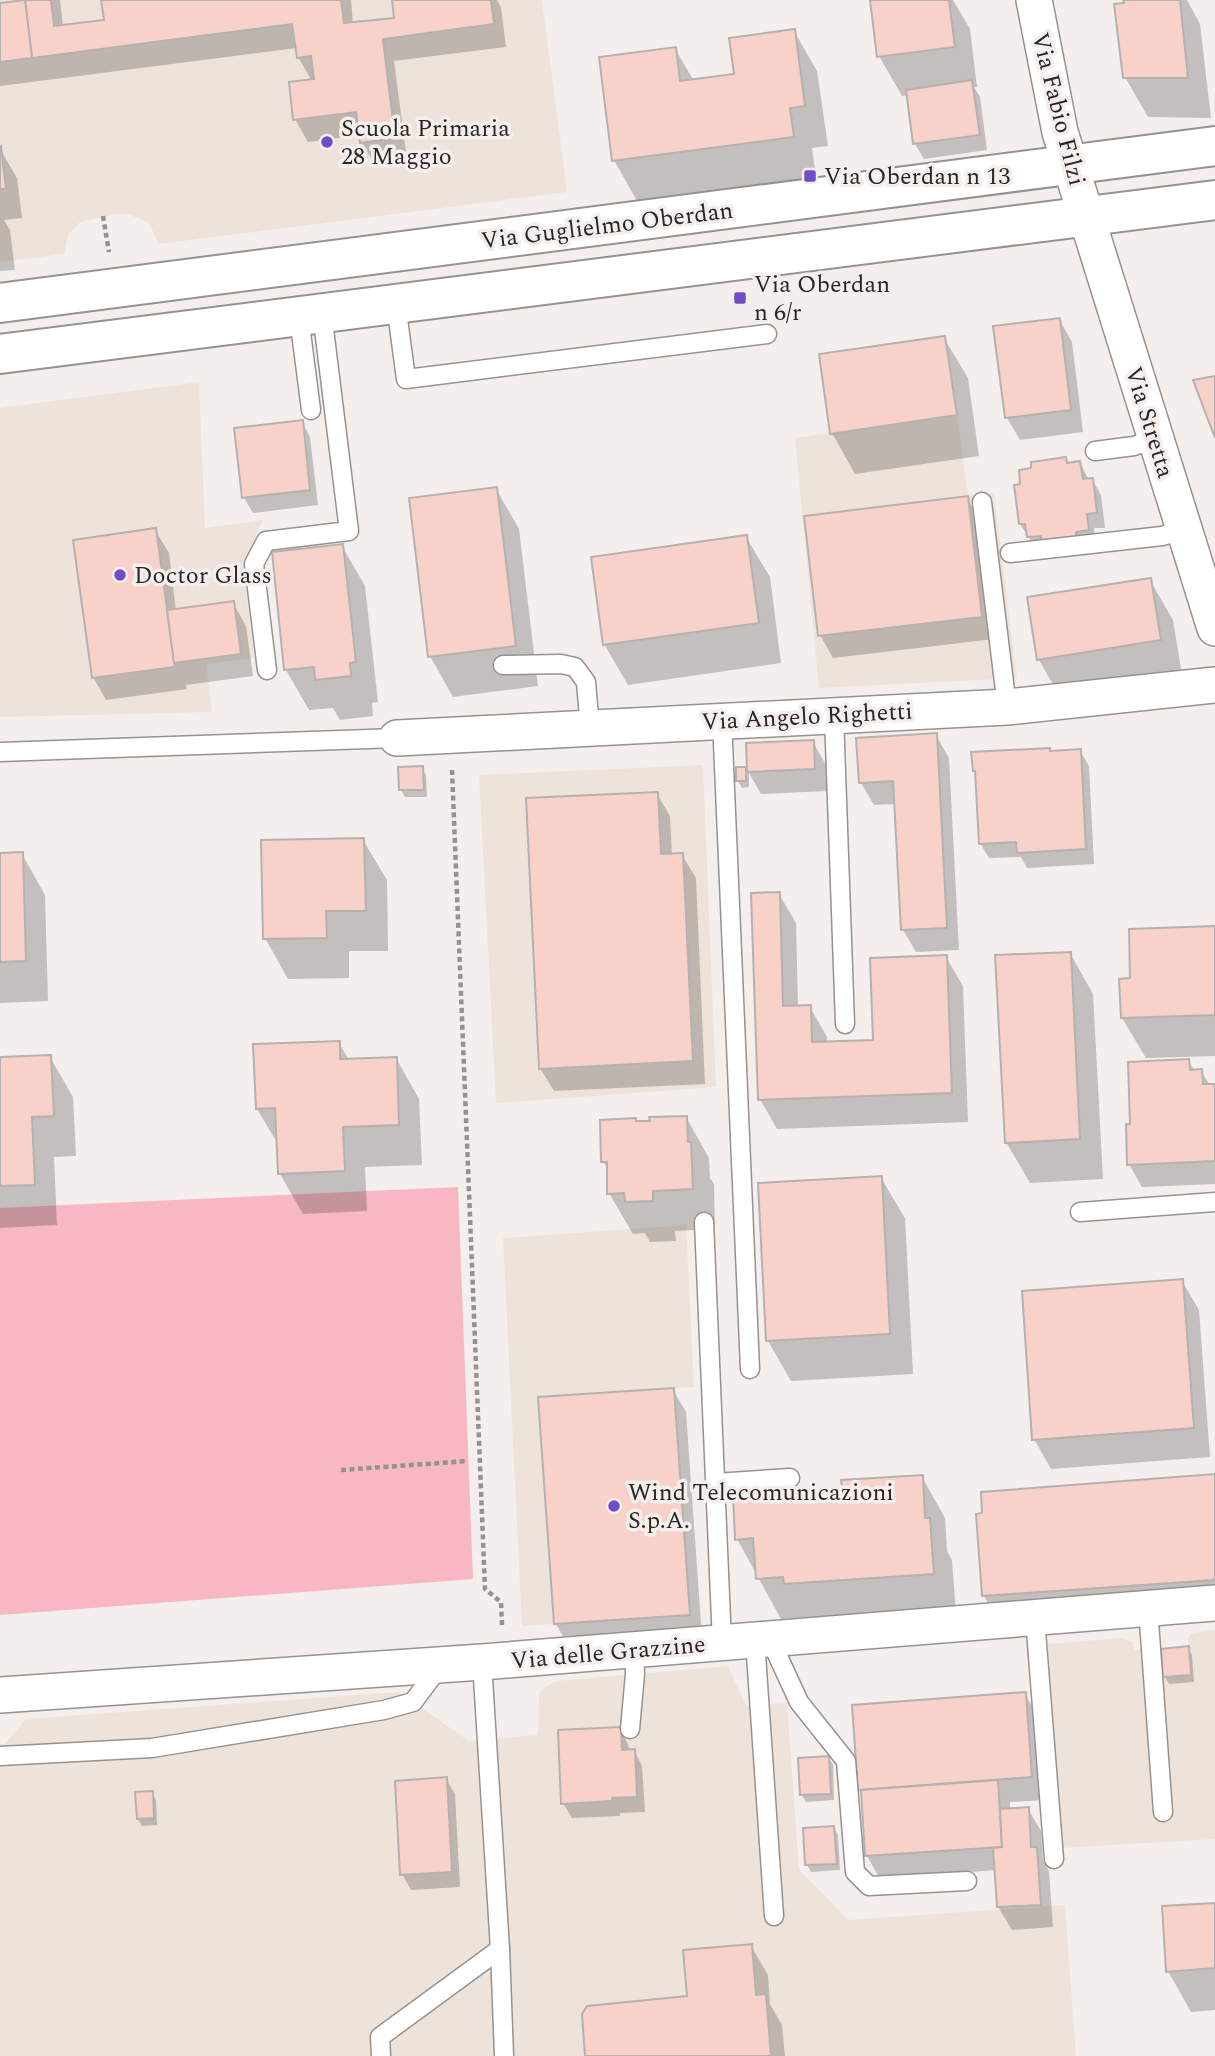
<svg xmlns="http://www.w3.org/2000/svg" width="1215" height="2056" font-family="Spectral,serif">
	<rect width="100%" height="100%" fill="#f4efec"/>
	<g fill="#eee3db">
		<polygon points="0,0 542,0 567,192 159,244 149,223 128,214 115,214 80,222 68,235 64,254 0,262"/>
		<polygon points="199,382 205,528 263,520 243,564 254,658 206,664 212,712 0,717 0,408"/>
		<polygon points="957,415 968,496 994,493 1017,678 819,688 795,438"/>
		<polygon points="703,765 716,1087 496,1103 479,775"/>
		<polygon points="686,1225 694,1387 674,1388 690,1615 522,1626 503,1238"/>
		<polygon points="1215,1630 1215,1839 1062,1848 1048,1644 1123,1638 1132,1642 1135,1650 1161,1649 1188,1646 1188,1638 1192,1633"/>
		<polygon points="728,1666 746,1706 787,1703 799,1869 848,1920 1065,1905 1076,2056 0,2056 0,1744 5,1744 26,1719 399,1692 469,1741 538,1735 539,1694 543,1689 556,1681"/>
	</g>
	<polygon fill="#f7b8c3" points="458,1187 473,1579 0,1615 0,1208"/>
	<g fill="#0003">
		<polygon points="27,0 60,0 63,27 106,22 103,0 351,0 353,24 396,19 394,0 497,0 501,7 506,47 394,61 407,160 375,165 362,142 361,135 308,142 295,119 312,81 298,57 297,48 0,86 0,5"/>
		<polygon points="872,0 953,0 970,29 977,87 974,87 980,97 987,150 924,159 915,144 908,95 902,96 879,56"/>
		<polygon points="1125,0 1187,0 1200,24 1211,118 1148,117 1125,77"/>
		<polygon points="794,31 817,71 828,146 812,148 816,177 637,201 614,160 675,49 694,81 736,76"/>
		<polygon points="0,149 17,178 22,218 4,220 10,230 15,270 0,271"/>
		<polygon points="1059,319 1072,342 1083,432 1020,440 1007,418"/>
		<polygon points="944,338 968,378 979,456 855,474 832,433"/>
		<polygon points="302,422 310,437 318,505 253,513 244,498 236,429"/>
		<polygon points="1065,459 1068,464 1080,463 1089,480 1092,479 1101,495 1105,528 1094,528 1096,545 1038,552 1020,524"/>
		<polygon points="496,489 519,529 538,686 453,697 430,656"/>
		<polygon points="967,498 980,521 994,639 833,658 820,635"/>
		<polygon points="155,530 169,553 176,611 233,603 246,626 253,676 186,685 187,689 106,700 93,677"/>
		<polygon points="746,537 770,577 781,663 628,685 604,644"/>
		<polygon points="342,546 365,586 378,702 372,703 373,716 340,720 333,708 309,710 286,670 274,553"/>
		<polygon points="1150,580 1173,620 1183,681 1062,700 1039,660"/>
		<polygon points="936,735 949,758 959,950 916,952 903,930 896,804 874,805 861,783"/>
		<polygon points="813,742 826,765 827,791 761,794 749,773 749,787 742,788 738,781 737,768 745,768 748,774 748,745"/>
		<polygon points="1049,750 1051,752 1080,751 1089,766 1094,864 1027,868 1021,857 989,858 980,843 977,775 974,771"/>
		<polygon points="422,768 426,775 427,797 405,797 401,790"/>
		<polygon points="657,794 670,816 672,856 682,855 696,878 705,1084 554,1091 540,1068"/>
		<polygon points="363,840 387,880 388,951 349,951 349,978 288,979 265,938"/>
		<polygon points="22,854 45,895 48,1001 0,1003 0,855"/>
		<polygon points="779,894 796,923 798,1008 810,1007 827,1037 827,1043 874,1042 946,957 963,986 968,1122 777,1129 760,1099"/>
		<polygon points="1215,928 1215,1056 1146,1058 1122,1018 1132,980"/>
		<polygon points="1070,953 1093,994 1103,1179 1030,1183 1006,1142"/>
		<polygon points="339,1043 349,1060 396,1058 419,1099 422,1165 365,1167 367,1211 303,1214 280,1174 279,1146 257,1109"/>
		<polygon points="50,1057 73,1097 76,1156 54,1157 57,1225 0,1228 0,1059"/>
		<polygon points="1188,1061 1195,1071 1201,1071 1210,1085 1215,1085 1215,1184 1142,1187 1129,1164"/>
		<polygon points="686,1117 709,1158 710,1178 714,1184 715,1229 675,1231 676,1241 650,1242 645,1233 633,1234 609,1193 609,1171 603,1161 636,1123"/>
		<polygon points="881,1178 905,1218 913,1374 791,1381 768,1341"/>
		<polygon points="1182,1281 1199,1310 1210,1457 1051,1469 1034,1439"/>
		<polygon points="673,1390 686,1412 702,1637 569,1647 556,1624"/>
		<polygon points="1215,1476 1215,1603 997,1619 984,1596"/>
		<polygon points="922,1477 945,1518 947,1551 952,1560 956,1614 809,1624 805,1617 781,1619 737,1539 843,1490"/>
		<polygon points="1188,1648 1192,1655 1194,1682 1169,1684 1165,1677"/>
		<polygon points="1025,1694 1038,1717 1044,1800 1010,1802 1010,1810 1028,1809 1041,1831 1043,1860 1049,1871 1053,1927 1012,1930 998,1907 996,1870 880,1879 867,1856 854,1706"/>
		<polygon points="620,1729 628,1744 629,1751 634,1750 642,1766 645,1812 620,1813 620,1816 572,1818 563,1803"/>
		<polygon points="829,1758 833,1765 834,1800 806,1802 802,1795"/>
		<polygon points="446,1779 455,1794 460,1887 411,1890 402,1874"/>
		<polygon points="152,1793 156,1800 157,1825 142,1826 138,1819"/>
		<polygon points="834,1828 838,1835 840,1870 811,1872 807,1865"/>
		<polygon points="1215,1904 1215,2010 1191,2012 1168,1971"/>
		<polygon points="751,1946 768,1975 770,2004 782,2025 785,2056 587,2056 689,1998"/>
	</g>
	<g fill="#f8d1c8" stroke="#b6b1b0" stroke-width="2">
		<polygon points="25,0 51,0 54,26 104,20 101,0 341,0 344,23 394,18 392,0 491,0 494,24 383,39 395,138 360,143 356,112 293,120 289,82 314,79 311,56 297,58 292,24 32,58"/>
		<polygon points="25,0 32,58 0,62 0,3"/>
		<polygon points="870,0 949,0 955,47 877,57"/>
		<polygon points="1123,0 1180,0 1188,78 1123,78 1114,4 1124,3"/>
		<polygon points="795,29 805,106 790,108 794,137 612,161 599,57 676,47 680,81 734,74 729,38"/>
		<polygon points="972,80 980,135 913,144 906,90"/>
		<polygon points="1,146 6,189 0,189 0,147"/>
		<polygon points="1060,318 1071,410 1005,418 993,326"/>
		<polygon points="945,336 957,415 830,434 819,354"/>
		<polygon points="1215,376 1215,438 1193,380"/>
		<polygon points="303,420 310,490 242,498 234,428"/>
		<polygon points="1066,457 1067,463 1080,461 1083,479 1093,478 1097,513 1087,514 1089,530 1076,532 1076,538 1041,543 1041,536 1027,537 1025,524 1019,524 1014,485 1020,484 1019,470 1031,468 1031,462"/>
		<polygon points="497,487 516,646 428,657 409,498"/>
		<polygon points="968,496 982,617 818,636 804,516"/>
		<polygon points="156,528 175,667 92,678 73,540"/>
		<polygon points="747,535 759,623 603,645 591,557"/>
		<polygon points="343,544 356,662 350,663 351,676 315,680 314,667 284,670 272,552"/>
		<polygon points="1151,578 1161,640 1037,660 1027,597"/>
		<polygon points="234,601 241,654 174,663 167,610"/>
		<polygon points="937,733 947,928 901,930 893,781 859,783 856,738"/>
		<polygon points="814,740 815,769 747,772 746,743"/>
		<polygon points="1050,748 1050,751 1081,749 1086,849 1017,853 1016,842 979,844 975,771 973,771 971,752"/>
		<polygon points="423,766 424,790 399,790 398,767"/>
		<rect x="736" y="767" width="10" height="14"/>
		<polygon points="658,792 661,854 683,853 693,1061 539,1069 526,798"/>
		<polygon points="364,838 366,911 326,911 327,938 263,939 261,840"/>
		<polygon points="23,852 26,961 0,962 0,853"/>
		<polygon points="780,892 783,1006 811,1005 812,1042 873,1040 870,958 947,955 952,1093 758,1100 751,893"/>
		<polygon points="1215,926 1215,1015 1121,1018 1119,979 1130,978 1129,929"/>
		<polygon points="1071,952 1080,1139 1005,1143 995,955"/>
		<polygon points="340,1041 340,1059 397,1057 399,1125 343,1127 345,1171 278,1174 275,1108 256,1109 253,1044"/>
		<polygon points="51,1055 54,1116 32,1117 35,1185 0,1186 0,1057"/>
		<polygon points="1189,1059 1190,1070 1202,1069 1203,1084 1215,1084 1215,1161 1127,1165 1126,1124 1130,1124 1128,1062"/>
		<polygon points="687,1116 688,1142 691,1142 693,1189 653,1191 653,1201 625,1202 624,1193 607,1194 607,1162 601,1162 600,1120 636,1118 636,1121 650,1121 649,1117"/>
		<polygon points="882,1176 890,1334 766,1341 758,1183"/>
		<polygon points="1183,1279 1194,1428 1032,1440 1022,1291"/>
		<polygon points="674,1388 690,1615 554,1624 538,1397"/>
		<polygon points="1215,1474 1215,1580 982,1596 976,1514 982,1513 981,1492"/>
		<polygon points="923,1475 925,1518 930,1518 934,1574 784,1584 783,1577 756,1579 753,1538 735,1540 733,1495 842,1488 841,1480"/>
		<polygon points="1189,1646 1191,1675 1163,1677 1161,1649"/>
		<polygon points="1026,1692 1032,1777 858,1790 852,1705"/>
		<polygon points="621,1727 622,1750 635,1749 637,1797 612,1798 613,1801 561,1804 558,1730"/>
		<polygon points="829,1756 831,1794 800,1795 798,1758"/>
		<polygon points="447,1777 452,1872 400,1875 395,1781"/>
		<polygon points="998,1780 1002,1847 865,1856 861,1790"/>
		<polygon points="153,1791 154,1818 137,1819 135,1792"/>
		<polygon points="1029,1807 1031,1847 1037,1847 1041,1905 997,1907 993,1848 1002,1847 1000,1809"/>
		<polygon points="834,1826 837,1864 805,1865 803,1828"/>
		<polygon points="1215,1903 1215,1968 1166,1972 1162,1906"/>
		<polygon points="752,1944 756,1995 766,1994 771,2056 585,2056 582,2014 587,2006 687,1996 683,1950"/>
	</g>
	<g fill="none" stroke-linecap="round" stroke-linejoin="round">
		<defs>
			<g id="service">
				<polyline points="396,304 406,379 767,334"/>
				<polyline points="299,317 311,410"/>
				<polyline points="1095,451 1134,446 1155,439"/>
				<polyline points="982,502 1007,707"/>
				<polyline points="1010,553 1162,536 1184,530"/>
				<polyline points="503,665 561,664 575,667 586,682 590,728"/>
				<polyline points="267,670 254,564 266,541 349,531 322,313"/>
				<polyline points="834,716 845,1024"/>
				<polyline points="722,720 750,1369"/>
				<polyline points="0,752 397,738"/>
				<polyline points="1080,1212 1215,1202"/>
				<polyline points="704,1222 722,1643"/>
				<polyline points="715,1483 790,1478"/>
				<polyline points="1148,1608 1163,1812"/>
				<polyline points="1035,1618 1054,1859"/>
				<polyline points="770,1639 799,1702 846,1761 855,1872 869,1886 967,1881"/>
				<polyline points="755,1640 774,1916"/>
				<polyline points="482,1662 500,1949 504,2056"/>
				<polyline points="630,1729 635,1674 634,1650"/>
				<polyline points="0,1756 152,1748 384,1710 413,1702 440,1666"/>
				<polyline points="381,2056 380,2037 500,1949"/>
			</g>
			<g id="minor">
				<polyline points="1034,0 1060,132 1215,628"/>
				<polyline points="397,738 1007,707 1215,685"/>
				<polyline points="0,1695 482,1662 1215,1603"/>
			</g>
			<g id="secondary">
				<polyline points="0,303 1215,146"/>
				<polyline points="0,354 1215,200"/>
			</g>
		</defs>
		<use href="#service" stroke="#96928f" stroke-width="21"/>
		<use href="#minor" stroke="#96928f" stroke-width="38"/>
		<use href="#secondary" stroke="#96928f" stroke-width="42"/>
		<g stroke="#94918e" stroke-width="4.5" stroke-dasharray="5 3.5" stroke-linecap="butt">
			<polyline points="103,216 109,252"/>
			<polyline points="452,770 485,1589 501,1602 502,1625"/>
			<polyline points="341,1470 468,1461"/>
		</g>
		<use href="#service" stroke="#fff" stroke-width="18"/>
		<use href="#minor" stroke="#fff" stroke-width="35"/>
		<use href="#secondary" stroke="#fff" stroke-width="38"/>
	</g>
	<g fill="#704cc5" stroke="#f4efec" stroke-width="2.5">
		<circle cx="327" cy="142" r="7"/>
		<rect x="803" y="169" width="14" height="14" rx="3.5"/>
		<rect x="733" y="291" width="14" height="14" rx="3.5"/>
		<circle cx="120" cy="575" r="7"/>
		<circle cx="614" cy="1506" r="7"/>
	</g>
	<g text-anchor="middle" stroke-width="7" stroke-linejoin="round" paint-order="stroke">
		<g font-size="24" fill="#282725" stroke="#f4efec">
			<text transform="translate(1059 109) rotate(76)" y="8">Via Fabio Filzi</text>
			<text transform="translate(607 225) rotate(-7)" y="8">Via Guglielmo Oberdan</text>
			<text transform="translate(1150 422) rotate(73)" y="8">Via Stretta</text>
			<text transform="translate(807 716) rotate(-3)" y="8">Via Angelo Righetti</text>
			<text transform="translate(608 1652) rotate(-5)" y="8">Via delle Grazzine</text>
		</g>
		<g font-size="24" fill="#282725" stroke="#f4efec" text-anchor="start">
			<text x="341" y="136">Scuola Primaria<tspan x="341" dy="28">28 Maggio</tspan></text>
			<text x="824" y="184">Via Oberdan n 13</text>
			<text x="754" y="292">Via Oberdan<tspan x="754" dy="28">n 6/r</tspan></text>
			<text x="134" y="583">Doctor Glass</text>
			<text x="628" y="1500">Wind Telecomunicazioni<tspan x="628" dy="28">S.p.A.</tspan></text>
		</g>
	</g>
</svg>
